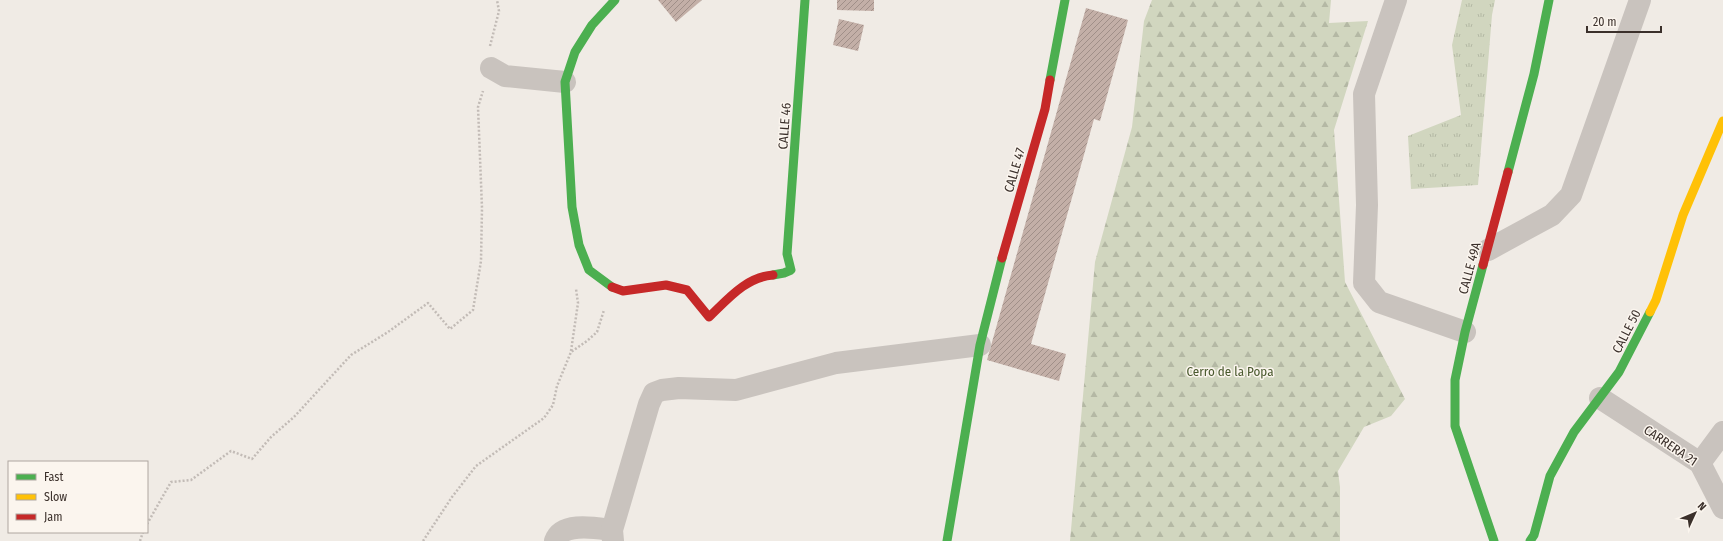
<svg xmlns="http://www.w3.org/2000/svg" width="1723" height="541" font-family="'Fira Sans Condensed',sans-serif">
	<defs>
		<pattern id="grass-tufts" width="24" height="20" patternUnits="userSpaceOnUse"><rect width="24" height="20" fill="#d1d6bf"/><path d="M3 7l-1-3M5 7V3M7 7l1-3M15 17l-1-3M17 17v-4M19 17l1-3" fill="none" stroke="#b4b8a4"/></pattern>
		<pattern id="forest-firs" width="22" height="20" patternUnits="userSpaceOnUse"><rect width="22" height="20" fill="#d1d6bf"/><path d="M5 1l3.5 6h-7zM16 11l3.5 6h-7z" fill="#b4b8a4"/></pattern>
		<pattern id="building-hatch" width="6" height="6" patternUnits="userSpaceOnUse"><rect width="6" height="6" fill="#c3afa7"/><path d="M-1 1l2-2M0 6l6-6M5 7l2-2" fill="none" stroke="#a08f88"/></pattern>
	</defs>
	<rect width="100%" height="100%" fill="#f0ebe5"/>
	<polygon fill="url(#grass-tufts)" points="1462,0 1495,0 1492,15 1478,185 1411,189 1408,136 1461,115 1452,45"/>
	<polygon fill="url(#forest-firs)" points="1152,0 1331,0 1329,23 1368,21 1334,130 1345,282 1405,399 1391,416 1364,427 1338,471 1340,487 1340,541 1070,541 1095,262 1132,127 1144,21"/>
	<g fill="url(#building-hatch)">
		<polygon points="658,0 702,0 676,22"/>
		<polygon points="837,0 874,0 874,11 837,10"/>
		<polygon points="1086,8 1128,20 1100,121 1094,119 1031,344 1066,354 1059,381 987,360"/>
		<polygon points="839,19 864,25 858,51 833,45"/>
	</g>
	<g fill="none" stroke-linecap="round" stroke-linejoin="round">
		<g stroke="#c2bbb6" stroke-width="2.5" stroke-dasharray="2 2" stroke-linecap="butt">
			<polyline points="490,46 499,11 497,0"/>
			<polyline points="571,351 578,303 576,289"/>
			<polyline points="147,524 171,482 191,480 231,451 252,459 271,437 294,417 351,355 388,332 428,303 450,329 473,310 481,261 482,208 478,107 483,91"/>
			<polyline points="140,541 143,532"/>
			<polyline points="423,541 452,497 476,466 544,418 553,405 557,386 571,352 587,341 597,332 604,310"/>
		</g>
		<g stroke="#c9c3be" stroke-width="22">
			<polyline points="1396,0 1364,94 1367,205 1364,283 1379,302 1465,332"/>
			<polyline points="491,68 505,76 565,82"/>
			<polyline points="1488,250 1552,215 1571,195 1640,0"/>
			<polyline points="1600,398 1700,463 1723,508"/>
			<polyline points="1700,463 1723,432"/>
			<path d="M555,541C562,521 596,528 612,530"/>
			<polyline points="613,541 612,530 649,404 654,393 662,390 679,388 736,390 836,363 980,345"/>
		</g>
		<g stroke="#4caf50" stroke-width="9">
			<polyline points="1050,80 1065,0"/>
			<polyline points="1508,172 1534,74 1549,0"/>
			<polyline points="1483,265 1465,332 1455,380 1455,426 1494,541"/>
			<polyline points="773,275 784,273 791,270 787,254 805,0"/>
			<polyline points="612,287 589,270 579,245 572,207 565,82 575,52 592,25 615,0"/>
			<polyline points="947,541 980,345 1002,258"/>
			<polyline points="1530,541 1534,535 1550,476 1574,432 1619,372 1650,312"/>
		</g>
		<polyline stroke="#ffc107" stroke-width="9" points="1650,312 1656,300 1683,215 1723,121"/>
		<g stroke="#c62828" stroke-width="9">
			<polyline points="1002,258 1045,109 1050,80"/>
			<polyline points="1483,265 1508,172"/>
			<path d="M612,287L623,291L666,285L687,290L709,317C728,299 746,277 773,275"/>
		</g>
	</g>
	<g text-anchor="middle" stroke-width="3" stroke-linejoin="round" paint-order="stroke">
		<g font-size="13" fill="#3b302b" stroke="#fbf5ee">
			<text transform="translate(784 126) rotate(-86)" y="5">CALLE 46</text>
			<text transform="translate(1014 170) rotate(-74)" y="5">CALLE 47</text>
			<text transform="translate(1469 268) rotate(-75)" y="5">CALLE 49A</text>
			<text transform="translate(1626 331) rotate(-63)" y="5">CALLE 50</text>
			<text transform="translate(1671 445) rotate(34)" y="5">CARRERA 21</text>
		</g>
		<g font-size="13" fill="#4a5a2e" stroke="#fbf5ee">
			<text x="1230" y="376">Cerro de la Popa</text>
		</g>
	</g>
	<rect x="8" y="461" width="140" height="72" fill="#fbf5ee" stroke="#aea6a0"/>
	<rect x="16" y="474" width="20" height="6" fill="#4caf50" stroke="#aea6a0"/>
	<text x="44" y="481" font-size="12" fill="#3b302b">Fast</text>
	<rect x="16" y="494" width="20" height="6" fill="#ffc107" stroke="#aea6a0"/>
	<text x="44" y="501" font-size="12" fill="#3b302b">Slow</text>
	<rect x="16" y="514" width="20" height="6" fill="#c62828" stroke="#aea6a0"/>
	<text x="44" y="521" font-size="12" fill="#3b302b">Jam</text>
	<g transform="translate(1695 513) rotate(46)" stroke="#fbf5ee" stroke-width="3" paint-order="stroke">
	<path d="M0-3L7 15L0 10L-7 15Z" fill="#3b302b"/>
	<text y="-6" font-size="11" font-weight="bold" text-anchor="middle" fill="#3b302b">N</text>
	</g>
	<path d="M1587 26v6h74v-6" fill="none" stroke="#3b302b" stroke-width="2"/>
	<text x="1593" y="26" font-size="12" fill="#3b302b" stroke="#fbf5ee" stroke-width="3" paint-order="stroke">20 m</text>
</svg>
